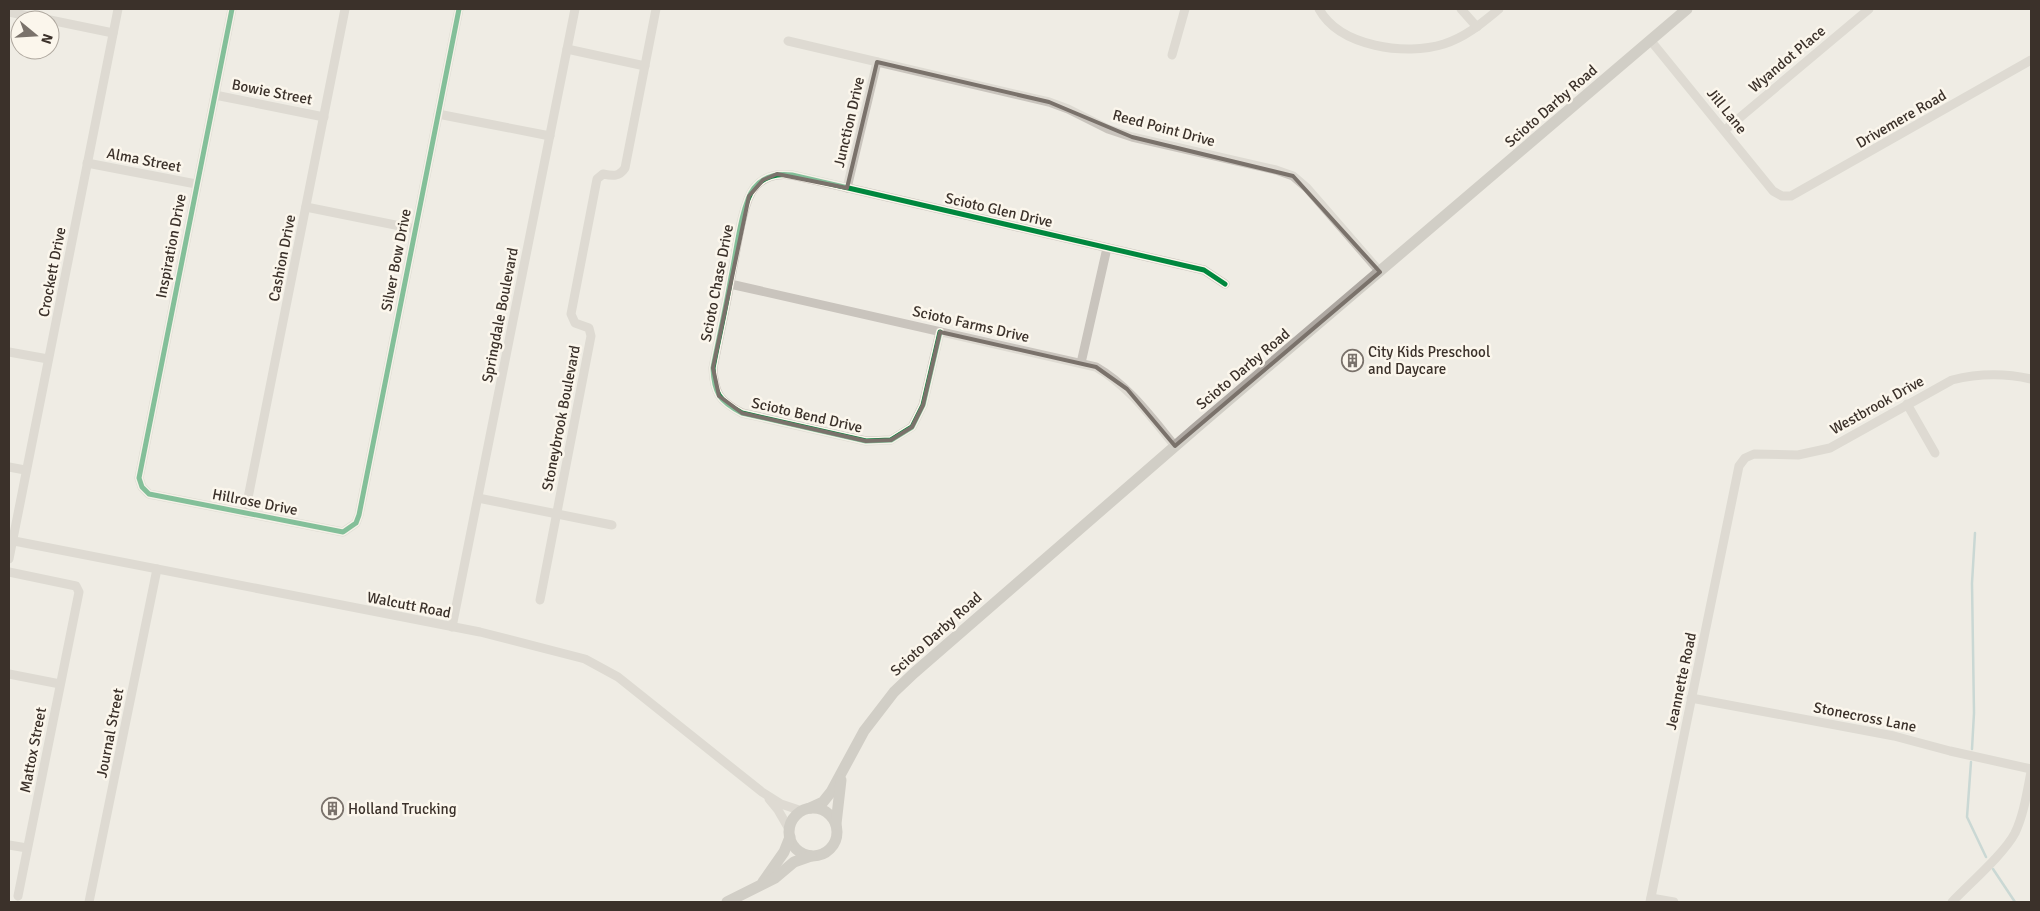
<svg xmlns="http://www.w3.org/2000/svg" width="2040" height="911" font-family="Signika,sans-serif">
	<rect width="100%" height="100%" fill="#efece4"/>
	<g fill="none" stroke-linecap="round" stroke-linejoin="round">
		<g stroke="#9ebec2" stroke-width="2.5">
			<polyline points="1972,749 1974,713 1972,583 1975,533"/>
			<polyline points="1971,762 1967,817 1986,857"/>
			<polyline points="1993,869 2015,902"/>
		</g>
		<g stroke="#c9c4bd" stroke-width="9">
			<polyline points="232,9 139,478 142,487 149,494 343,532 356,523 359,515 459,9"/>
			<path d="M1319,9C1340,47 1406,56 1444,44C1466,37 1482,23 1499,9"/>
			<polyline points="1461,9 1477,27"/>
			<polyline points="9,12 48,20"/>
			<polyline points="50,20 113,33"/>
			<polyline points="788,41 1049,102 1068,109 1108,129 1132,137 1276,170 1293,176 1307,188 1380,272"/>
			<polyline points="1651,41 1773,191 1782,196 1791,196 2031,60"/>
			<polyline points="567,49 645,66"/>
			<polyline points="1172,55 1185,9"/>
			<polyline points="215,95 324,117"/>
			<polyline points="438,114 550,136"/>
			<polyline points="1725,130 1869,9"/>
			<polyline points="87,163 196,184"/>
			<polyline points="847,188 877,62"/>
			<polyline points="306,207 415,229"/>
			<path d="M730,284L1096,367C1129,386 1151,417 1175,446"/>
			<path d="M940,332L923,405L912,427L891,440L866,441L742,413C719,401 714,393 713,368C719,337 726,307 731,277C736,255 741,205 754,188C764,176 778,173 792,175L1204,270L1225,284"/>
			<polyline points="9,352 48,359"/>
			<polyline points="1081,363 1107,248"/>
			<polyline points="1907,404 1935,453"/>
			<polyline points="9,467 25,470"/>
			<polyline points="478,498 612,525"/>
			<polyline points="245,513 345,9"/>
			<polyline points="9,540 480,632 585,659 618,677 762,792 781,804 802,811"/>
			<polyline points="9,559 118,9"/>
			<polyline points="9,572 76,586 79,592 18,896"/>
			<path d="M540,600L591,336L589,328L575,323L571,314L597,179L603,174C613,176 619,177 625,168L656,9"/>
			<polyline points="452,627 575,9"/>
			<polyline points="9,674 60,684"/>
			<polyline points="1691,698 1894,736 1950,751 2031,769"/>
			<polyline points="769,799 778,810 789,829"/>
			<polyline points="9,845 27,848"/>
			<polyline points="1651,898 1674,902"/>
			<polyline points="89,902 157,569"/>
			<path d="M1650,902L1739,466L1745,458L1754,454L1798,455L1830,448L1952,380C1980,373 2004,373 2031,379"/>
			<path d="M1952,902C1969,884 2004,854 2015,833C2024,814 2027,792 2031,772"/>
		</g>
		<g stroke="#aea8a2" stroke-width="11">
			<polyline points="810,808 823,802 831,792 864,731 894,692 914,673 1196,428 1687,9"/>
			<circle cx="813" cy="832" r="24"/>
			<polyline points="836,824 841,780"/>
			<polyline points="763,882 784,852 790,837"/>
			<polyline points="727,902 775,878 794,862 811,856"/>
		</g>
		<defs>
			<g id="cycleway">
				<polyline points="232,9 139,478 142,487 149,494 343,532 356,523 359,515 459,9"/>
				<path d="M940,332L923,405L912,427L891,440L866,441L742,413C719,401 714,393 713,368C719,337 726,307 731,277C736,255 741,205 754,188C764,176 778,173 792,175L1204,270L1225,284"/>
			</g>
		</defs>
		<use href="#cycleway" stroke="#fbf6ec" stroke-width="8"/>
		<use href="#cycleway" stroke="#00873e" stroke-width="5"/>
	</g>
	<path d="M0 0H2040V911H0ZM877,62L1049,102L1132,137L1293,176L1380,272L1175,446L1127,389L1096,367L940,332L923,405L912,427L891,440L866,441L742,413L719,396L713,368L749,196L763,180L777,174L847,188Z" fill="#efece4" fill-opacity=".55" fill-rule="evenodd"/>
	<path fill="none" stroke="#7a726b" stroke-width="4" stroke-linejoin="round" d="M877,62L1049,102L1132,137L1293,176L1380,272L1175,446L1127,389L1096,367L940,332L923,405L912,427L891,440L866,441L742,413L719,396L713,368L749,196L763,180L777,174L847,188Z"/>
	<defs>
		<symbol id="building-ring" viewBox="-11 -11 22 22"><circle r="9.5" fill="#fbf6ec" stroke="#7a726b" stroke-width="1.5"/><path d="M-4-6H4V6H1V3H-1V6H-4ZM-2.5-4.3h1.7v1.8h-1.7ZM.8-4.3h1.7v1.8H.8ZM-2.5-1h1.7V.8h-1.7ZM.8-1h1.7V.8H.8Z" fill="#7a726b"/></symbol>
	</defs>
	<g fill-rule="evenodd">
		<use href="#building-ring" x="1340" y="348" width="25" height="25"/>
		<use href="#building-ring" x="320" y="796" width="25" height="25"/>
	</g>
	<g text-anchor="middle" stroke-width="5" stroke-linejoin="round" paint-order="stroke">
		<g font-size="15" fill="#3b312a" stroke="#fbf6ec">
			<text transform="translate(1787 59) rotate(-40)" y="5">Wyandot Place</text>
			<text transform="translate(272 92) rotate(11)" y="5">Bowie Street</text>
			<text transform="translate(1551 106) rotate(-41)" y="5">Scioto Darby Road</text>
			<text transform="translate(1727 111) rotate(51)" y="5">Jill Lane</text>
			<text transform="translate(1901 119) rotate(-30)" y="5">Drivemere Road</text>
			<text transform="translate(849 122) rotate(-77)" y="5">Junction Drive</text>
			<text transform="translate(1164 128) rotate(15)" y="5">Reed Point Drive</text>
			<text transform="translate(144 160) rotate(11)" y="5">Alma Street</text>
			<text transform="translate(999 210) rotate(13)" y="5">Scioto Glen Drive</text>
			<text transform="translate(171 246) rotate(-79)" y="5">Inspiration Drive</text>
			<text transform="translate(282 258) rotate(-79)" y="5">Cashion Drive</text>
			<text transform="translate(396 260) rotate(-79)" y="5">Silver Bow Drive</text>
			<text transform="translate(52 272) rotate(-79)" y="5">Crockett Drive</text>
			<text transform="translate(717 283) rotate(-79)" y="5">Scioto Chase Drive</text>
			<text transform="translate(500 315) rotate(-79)" y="5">Springdale Boulevard</text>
			<text transform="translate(971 324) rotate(13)" y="5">Scioto Farms Drive</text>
			<text transform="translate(1243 369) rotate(-40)" y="5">Scioto Darby Road</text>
			<text transform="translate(1877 405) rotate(-29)" y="5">Westbrook Drive</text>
			<text transform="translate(807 415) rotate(13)" y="5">Scioto Bend Drive</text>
			<text transform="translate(561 418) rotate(-79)" y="5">Stoneybrook Boulevard</text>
			<text transform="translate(255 502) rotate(11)" y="5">Hillrose Drive</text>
			<text transform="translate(409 605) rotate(11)" y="5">Walcutt Road</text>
			<text transform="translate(936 634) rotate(-42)" y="5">Scioto Darby Road</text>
			<text transform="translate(1681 681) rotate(-78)" y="5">Jeannette Road</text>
			<text transform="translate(1865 717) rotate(11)" y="5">Stonecross Lane</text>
			<text transform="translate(110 733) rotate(-79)" y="5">Journal Street</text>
			<text transform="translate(33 750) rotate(-79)" y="5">Mattox Street</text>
		</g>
		<g font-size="15" fill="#3b312a" stroke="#fbf6ec" text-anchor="start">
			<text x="1368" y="357">City Kids Preschool<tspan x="1368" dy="17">and Daycare</tspan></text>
			<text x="348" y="814">Holland Trucking</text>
		</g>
	</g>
	<rect width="2040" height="911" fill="none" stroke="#3b312a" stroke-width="20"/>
	<g transform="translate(35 35) rotate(108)"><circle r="24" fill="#fbf6ec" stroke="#aea79e"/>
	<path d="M0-4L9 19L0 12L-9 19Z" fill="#7a726b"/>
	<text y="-8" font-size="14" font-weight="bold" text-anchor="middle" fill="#3b312a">N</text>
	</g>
</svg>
